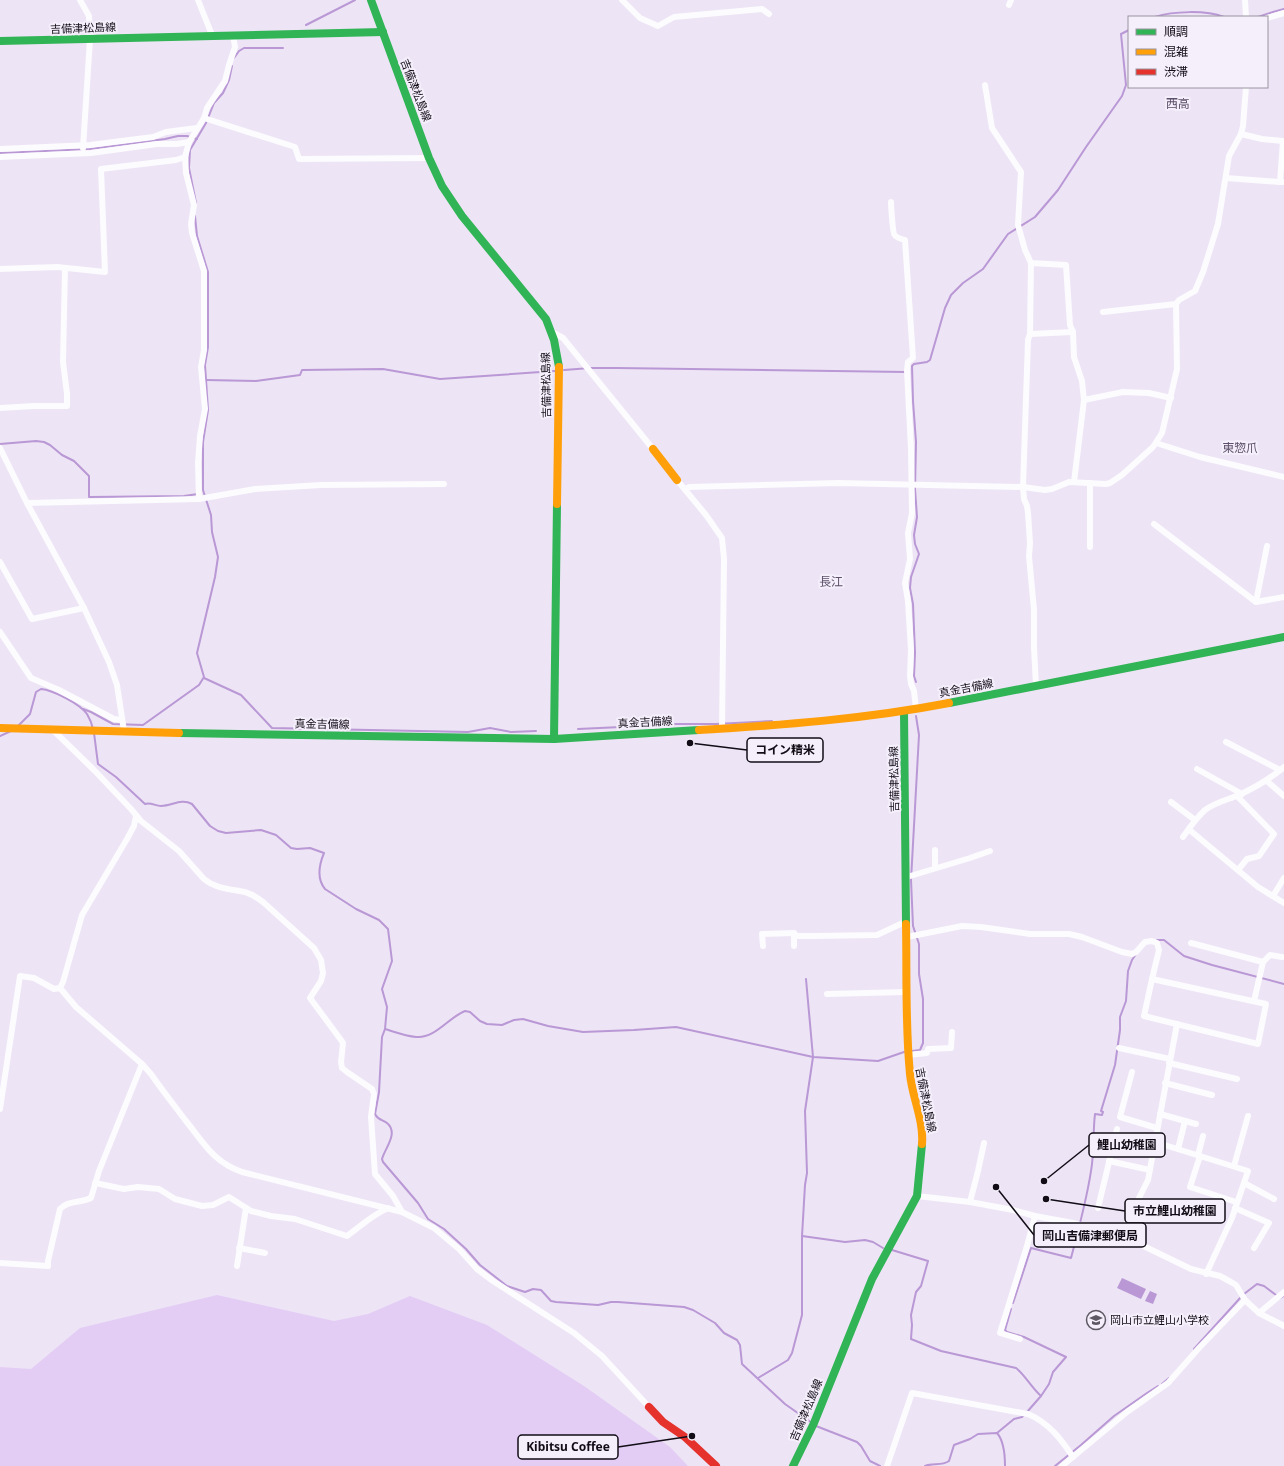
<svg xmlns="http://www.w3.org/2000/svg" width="1284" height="1466" font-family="'Noto Sans','Noto Sans JP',sans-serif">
	<rect width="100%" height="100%" fill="#ede4f5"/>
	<polygon fill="#e3cdf5" points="217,1295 334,1321 368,1314 410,1296 487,1325 584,1386 670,1447 688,1466 0,1466 0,1367 31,1369 80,1328"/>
	<g fill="#b998d5">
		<polygon points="1122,1278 1146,1289 1141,1299 1117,1288"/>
		<polygon points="1150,1291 1157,1294 1153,1304 1145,1301"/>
	</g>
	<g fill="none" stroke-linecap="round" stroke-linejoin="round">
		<g stroke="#b998d5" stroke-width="2">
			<path d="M1155,17C1173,11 1206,10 1224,17"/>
			<polyline points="1258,17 1273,12 1284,9"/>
			<polyline points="306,25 355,0"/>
			<polyline points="234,58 239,51 244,48 283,48"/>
			<polyline points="0,153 90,149 165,139 178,136 187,136 197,139"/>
			<polyline points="196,203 189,168 190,150 206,123 214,103 223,93 229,80 232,66"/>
			<polyline points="564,370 590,368 617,368 906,372"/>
			<polyline points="206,380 256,381 300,375 302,370 383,369 440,379 555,371"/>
			<polyline points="0,444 36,441 44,442 50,445 62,455 74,461 89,476 89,497 184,496 198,494"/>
			<polyline points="204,678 241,695 272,728 468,732 490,728 511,732 536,731"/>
			<polyline points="916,682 914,676 915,653 913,604 910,588 911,577 919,554 915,544 914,535 917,517 915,489 916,442 913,401 912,366 914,364 927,362 930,360 945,308 951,295 963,283 983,269 1008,234 1035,217 1058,190 1086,147 1122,96 1126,85 1121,34 1129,30"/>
			<polyline points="83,709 91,712 113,724 143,725 199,685 204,677 197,653 215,577 218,557 212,532 211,515 203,490 203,442 208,410 205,365 208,347 208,272 197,236 195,216"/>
			<path d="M18,726L30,714L36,692L41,689C53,690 80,704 87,714C90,719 92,724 93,729"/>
			<polyline points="578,729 664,725 671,724 716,724 772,721"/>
			<path d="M94,733L98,764L116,777L145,804C151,802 155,806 161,806C172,806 181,798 192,804L210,826L218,831L226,833L261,830L276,835L291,848L297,849L310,848L324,853C319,865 316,878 325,889L356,909L379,920L388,929L392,961L382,989L387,1007L385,1029C395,1032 406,1036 416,1037C435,1039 449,1017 465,1011L470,1012L480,1021L487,1024L502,1025L514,1020L523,1019L548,1026L583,1032L634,1030L676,1027L813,1057L878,1061L904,1052"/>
			<polyline points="0,736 11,731"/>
			<polyline points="1157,940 1164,940 1184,956 1212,965 1284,984"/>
			<path d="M385,1029L382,1037L379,1092L375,1114C378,1120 383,1120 387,1123C399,1133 385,1148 382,1159L383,1162L418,1203L428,1219L444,1229L466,1249L480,1265L507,1286L525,1292L533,1289L541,1290L551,1301L556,1302L598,1305L611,1302H618L684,1307L693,1310L715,1323L724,1333L737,1340L740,1345L742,1364L785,1404L812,1423"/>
			<polyline points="912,1051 920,1050 923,1043 923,999 919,974 919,944 913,926 911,880 919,735 916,716"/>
			<polyline points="802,1236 845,1242 865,1240 873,1242 883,1248"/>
			<path d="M892,1250L928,1261L921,1286L916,1292L911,1315L912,1325L911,1339L941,1351L1016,1368C1025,1375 1031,1387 1041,1396L1027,1412"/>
			<polyline points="1244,1294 1257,1284 1264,1286 1280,1298 1284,1296"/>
			<path d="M1013,1303L1031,1248L1071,1258C1079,1227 1088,1196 1092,1164C1094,1147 1093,1131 1095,1114L1102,1115L1103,1112L1101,1111L1115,1065L1120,1030V1017L1126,1001L1128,971L1132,960L1136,954"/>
			<polyline points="1011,1309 1005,1330 1007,1332 1024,1337 1066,1357 1053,1372 1049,1384 1041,1396"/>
			<polyline points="1194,1349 1241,1297"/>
			<polyline points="758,1378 788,1360 792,1353 802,1315 802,1236 805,1185 807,1173 805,1111 813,1057 806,979"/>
			<polyline points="1162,1384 1169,1378"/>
			<polyline points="816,1426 857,1442 861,1446 870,1461 880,1466"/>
			<polyline points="997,1433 1014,1419 1022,1417 1024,1415"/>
			<path d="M925,1466C933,1463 942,1466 949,1461L954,1445L970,1439L978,1434L997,1433C1004,1441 1005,1455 1005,1466"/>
			<polyline points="1055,1466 1081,1445 1114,1416 1147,1393 1158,1386"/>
		</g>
		<g stroke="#fcfbfe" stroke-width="6">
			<polyline points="80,0 89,16 90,39 83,148"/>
			<polyline points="198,0 212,35"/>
			<polyline points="622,0 640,18 658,26 674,17 762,9 769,14"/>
			<polyline points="1245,0 1246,17"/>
			<polyline points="1009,5 1011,0"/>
			<polyline points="1267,18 1284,13"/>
			<polyline points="985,85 992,128 1021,172 1018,225 1025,250 1031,263 1066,265 1070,325 1073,332 1074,357 1082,381 1084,400 1074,482"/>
			<polyline points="204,118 295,147 299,159 429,158"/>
			<polyline points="1241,134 1262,139 1283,141 1280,182 1284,182"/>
			<polyline points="0,149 90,145 153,137 166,132 197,128"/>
			<polyline points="0,157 91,153 157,144 177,144 189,142"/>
			<polyline points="1226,178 1280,182"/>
			<path d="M891,202C891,207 893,233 894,234C896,238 901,239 905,240L913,358L908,362L907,370L911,449L912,513L908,533L910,559L905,583L908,601L911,650L910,676L911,684L914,691L916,709"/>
			<polyline points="0,269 57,267 105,272 101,169 176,160 185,157"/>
			<polyline points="1103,312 1176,304"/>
			<polyline points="552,332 563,338 653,449"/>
			<polyline points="1030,334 1031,263"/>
			<polyline points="1084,400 1123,392 1149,393 1171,398"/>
			<polyline points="0,408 34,406 67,406 67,394 63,362 65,268"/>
			<polyline points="1156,443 1200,457 1284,477"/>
			<polyline points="0,448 27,503 84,608 109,662 117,685 124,731"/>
			<polyline points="677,480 706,515 722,538 724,559 722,729"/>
			<polyline points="1090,483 1090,547"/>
			<polyline points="686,489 689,487 838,483 1023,487 1045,490 1052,489 1069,482 1106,484 1110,483 1122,475 1153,447 1162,433 1177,369 1176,304 1179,300 1195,291 1203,272 1218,224 1229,156 1241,134 1243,126 1246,87"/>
			<polyline points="199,499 198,463 200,436 205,409 201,367 204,350 204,271 192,233 191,224 194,205 186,173 185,157 189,142 204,118 207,108 225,81 229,65 235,47 233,35"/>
			<polyline points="27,503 199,499 255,489 321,485 444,484"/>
			<polyline points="1154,524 1256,602 1284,597"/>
			<polyline points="0,562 32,619 84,608"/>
			<polyline points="1256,602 1267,546"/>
			<polyline points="0,632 31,678 59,690 114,719 122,720"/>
			<polyline points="1036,686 1034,647 1034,610 1029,556 1030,543 1028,513 1027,506 1024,499 1023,487 1028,340 1030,334 1073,332"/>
			<path d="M52,729L94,770L131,809L141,821L179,851L204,879C215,888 227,889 240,891C249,892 256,897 263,902L314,948L321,960L323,973L321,981L310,998L341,1040L343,1043L341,1062L342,1068L347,1072L372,1089L374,1094L371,1117L375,1174L393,1196L402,1212"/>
			<polyline points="1226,742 1280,770"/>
			<polyline points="1197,769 1242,794"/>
			<polyline points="1267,781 1284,796"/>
			<polyline points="1237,796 1274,834 1259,856 1247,859 1238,870"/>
			<polyline points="1171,802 1195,820"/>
			<polyline points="1192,832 1258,887 1284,903"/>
			<path d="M1183,837C1190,827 1196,818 1205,810C1216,802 1227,800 1239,795C1256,787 1270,779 1284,767"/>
			<polyline points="935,850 935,868"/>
			<polyline points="907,877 970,858 990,851"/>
			<polyline points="1273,896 1284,878"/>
			<polyline points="794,933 794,946"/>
			<polyline points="907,937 962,926 981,927 1030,934 1069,934 1082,937 1122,952 1132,954 1136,952 1145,942 1152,941 1157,943 1159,950 1152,979"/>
			<polyline points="1191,943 1263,962"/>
			<polyline points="763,946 762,934 794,933 797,936 814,936 877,935 907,921"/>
			<polygon points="1152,979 1266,1004 1258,1044 1144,1016"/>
			<path d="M60,988L76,1007L142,1064L151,1074C162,1090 174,1105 186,1121C204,1143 213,1162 242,1172L402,1212L434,1228L459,1249L477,1269L493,1281L574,1333L602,1356L649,1407"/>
			<polyline points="60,988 63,982 82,915 127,839 134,826 136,816"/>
			<polyline points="827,994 906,992"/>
			<polyline points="1254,1001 1263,962 1270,955 1282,957"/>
			<polyline points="1119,1048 1170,1059"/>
			<polyline points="908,1055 927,1053 928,1049 951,1048 952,1032"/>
			<polyline points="1169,1063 1237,1079"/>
			<polyline points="1132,1072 1120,1117 1157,1128"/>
			<polyline points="1165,1083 1212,1095"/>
			<polyline points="0,1109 20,976 34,978 54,989 60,988"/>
			<polyline points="1160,1114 1196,1124"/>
			<polyline points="1155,1142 1248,1171 1232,1218 1206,1274"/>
			<polyline points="1178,1149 1185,1121"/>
			<polyline points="1198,1155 1203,1136"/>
			<polyline points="1200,1156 1190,1187 1236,1202"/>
			<polyline points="1109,1161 1150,1170"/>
			<polyline points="1234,1166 1248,1116"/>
			<path d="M95,1183L124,1189L138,1187L159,1189L175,1199L202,1206L213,1205L229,1197L251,1211L271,1216L295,1219L347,1236C361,1226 372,1215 388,1208"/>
			<polyline points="1244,1183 1274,1199"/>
			<polyline points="917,1196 970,1202 1013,1210 1035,1216 1073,1223 1127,1238 1191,1269 1220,1276 1231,1282 1236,1285 1245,1300 1259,1313 1284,1326"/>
			<polyline points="970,1202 978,1171 984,1143"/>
			<polyline points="1098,1208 1117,1129"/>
			<polyline points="1235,1208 1269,1223 1254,1248"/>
			<polyline points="1120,1236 1148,1180 1177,1024"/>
			<polyline points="239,1248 265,1253"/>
			<path d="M0,1263L48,1266V1261L60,1209C68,1200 81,1203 91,1198L99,1171L142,1064"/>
			<polyline points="237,1266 246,1208"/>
			<polyline points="1259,1313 1284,1292"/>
			<polyline points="1020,1339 1000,1333 1027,1246 1035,1216"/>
			<path d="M887,1466L912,1393L1028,1414C1049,1423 1061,1439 1073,1457"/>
			<polyline points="1062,1466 1127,1412 1168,1383 1199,1348 1245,1300"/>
		</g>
		<g stroke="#30b455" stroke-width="8">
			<polyline points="371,0 429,158 442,186 462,216 546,319 554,340 559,367"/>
			<polyline points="0,41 383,32"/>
			<polyline points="949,703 1284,637"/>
			<polyline points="904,711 906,924"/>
			<polyline points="179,733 554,739 699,730"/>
			<polyline points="554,739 557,504"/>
			<polyline points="793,1466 814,1423 872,1279 917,1196 922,1144"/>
		</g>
		<g stroke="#ff9f0a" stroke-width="8">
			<polyline points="653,449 677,480"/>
			<polyline points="557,504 559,367"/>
			<polyline points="0,728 179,733"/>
			<path d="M699,730C783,725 866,719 949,703"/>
			<path d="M906,924C907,974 905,1024 910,1074C912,1097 924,1120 922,1144"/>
		</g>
		<polyline stroke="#e5322d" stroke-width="8" points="649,1407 663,1422 685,1437 716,1466"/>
	</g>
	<defs>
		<symbol id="school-ring" viewBox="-11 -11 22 22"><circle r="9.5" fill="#f5effb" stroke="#5e5864" stroke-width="1.5"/><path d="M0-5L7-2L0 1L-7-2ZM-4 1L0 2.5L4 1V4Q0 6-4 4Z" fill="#5e5864"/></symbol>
	</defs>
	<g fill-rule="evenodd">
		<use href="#school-ring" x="1085" y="1309" width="22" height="22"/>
	</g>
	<g text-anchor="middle" stroke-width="4" stroke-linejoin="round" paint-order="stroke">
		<g font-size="11" fill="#110c16" stroke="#f5effb">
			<text transform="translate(83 28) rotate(-2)" y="4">吉備津松島線</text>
			<text transform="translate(416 90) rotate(69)" y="4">吉備津松島線</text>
			<text transform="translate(546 385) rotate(-91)" y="4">吉備津松島線</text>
			<text transform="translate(966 688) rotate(-11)" y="4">真金吉備線</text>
			<text transform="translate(645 722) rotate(-3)" y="4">真金吉備線</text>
			<text transform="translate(322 724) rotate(1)" y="4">真金吉備線</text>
			<text transform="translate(894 779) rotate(-91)" y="4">吉備津松島線</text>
			<text transform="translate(926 1100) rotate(79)" y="4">吉備津松島線</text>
			<text transform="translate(806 1410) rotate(-67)" y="4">吉備津松島線</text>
		</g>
		<g font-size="11" fill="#110c16" stroke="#f5effb" text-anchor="start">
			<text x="1110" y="1324">岡山市立鯉山小学校</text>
		</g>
		<g font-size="12" fill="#5d506a" stroke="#f5effb">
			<text x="1178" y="108">西高</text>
			<text x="1240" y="452">東惣爪</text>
			<text x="831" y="586">長江</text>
		</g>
	</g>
	<path fill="none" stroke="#110c16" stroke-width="1.5" d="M690 743L747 750M1044 1181L1089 1145M1046 1199L1125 1211M996 1187L1034 1235M692 1436L618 1447"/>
	<g fill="#110c16" stroke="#f5effb" stroke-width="1.5">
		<circle cx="690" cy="743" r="4"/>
		<circle cx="1044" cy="1181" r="4"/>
		<circle cx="1046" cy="1199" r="4"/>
		<circle cx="996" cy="1187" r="4"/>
		<circle cx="692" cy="1436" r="4"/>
	</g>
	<g fill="#f5effb" stroke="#110c16" stroke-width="1.5">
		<rect x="747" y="738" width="76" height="24" rx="4"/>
		<rect x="1089" y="1133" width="76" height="24" rx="4"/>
		<rect x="1125" y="1199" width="100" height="24" rx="4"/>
		<rect x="1034" y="1223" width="112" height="24" rx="4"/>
		<rect x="518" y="1435" width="100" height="24" rx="4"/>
	</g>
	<g font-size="12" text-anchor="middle" font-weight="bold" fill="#110c16">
		<text x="785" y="754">コイン精米</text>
		<text x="1127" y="1149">鯉山幼稚園</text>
		<text x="1175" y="1215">市立鯉山幼稚園</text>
		<text x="1090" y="1240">岡山吉備津郵便局</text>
		<text x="568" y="1451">Kibitsu Coffee</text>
	</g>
	<rect x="1128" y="16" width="140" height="72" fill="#f5effb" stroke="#9a949f"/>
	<rect x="1136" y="29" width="20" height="6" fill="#30b455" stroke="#9a949f"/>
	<text x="1164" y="36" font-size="12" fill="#110c16">順調</text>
	<rect x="1136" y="49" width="20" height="6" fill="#ff9f0a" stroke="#9a949f"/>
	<text x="1164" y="56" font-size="12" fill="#110c16">混雑</text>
	<rect x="1136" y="69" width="20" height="6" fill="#e5322d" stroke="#9a949f"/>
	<text x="1164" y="76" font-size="12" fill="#110c16">渋滞</text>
</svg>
